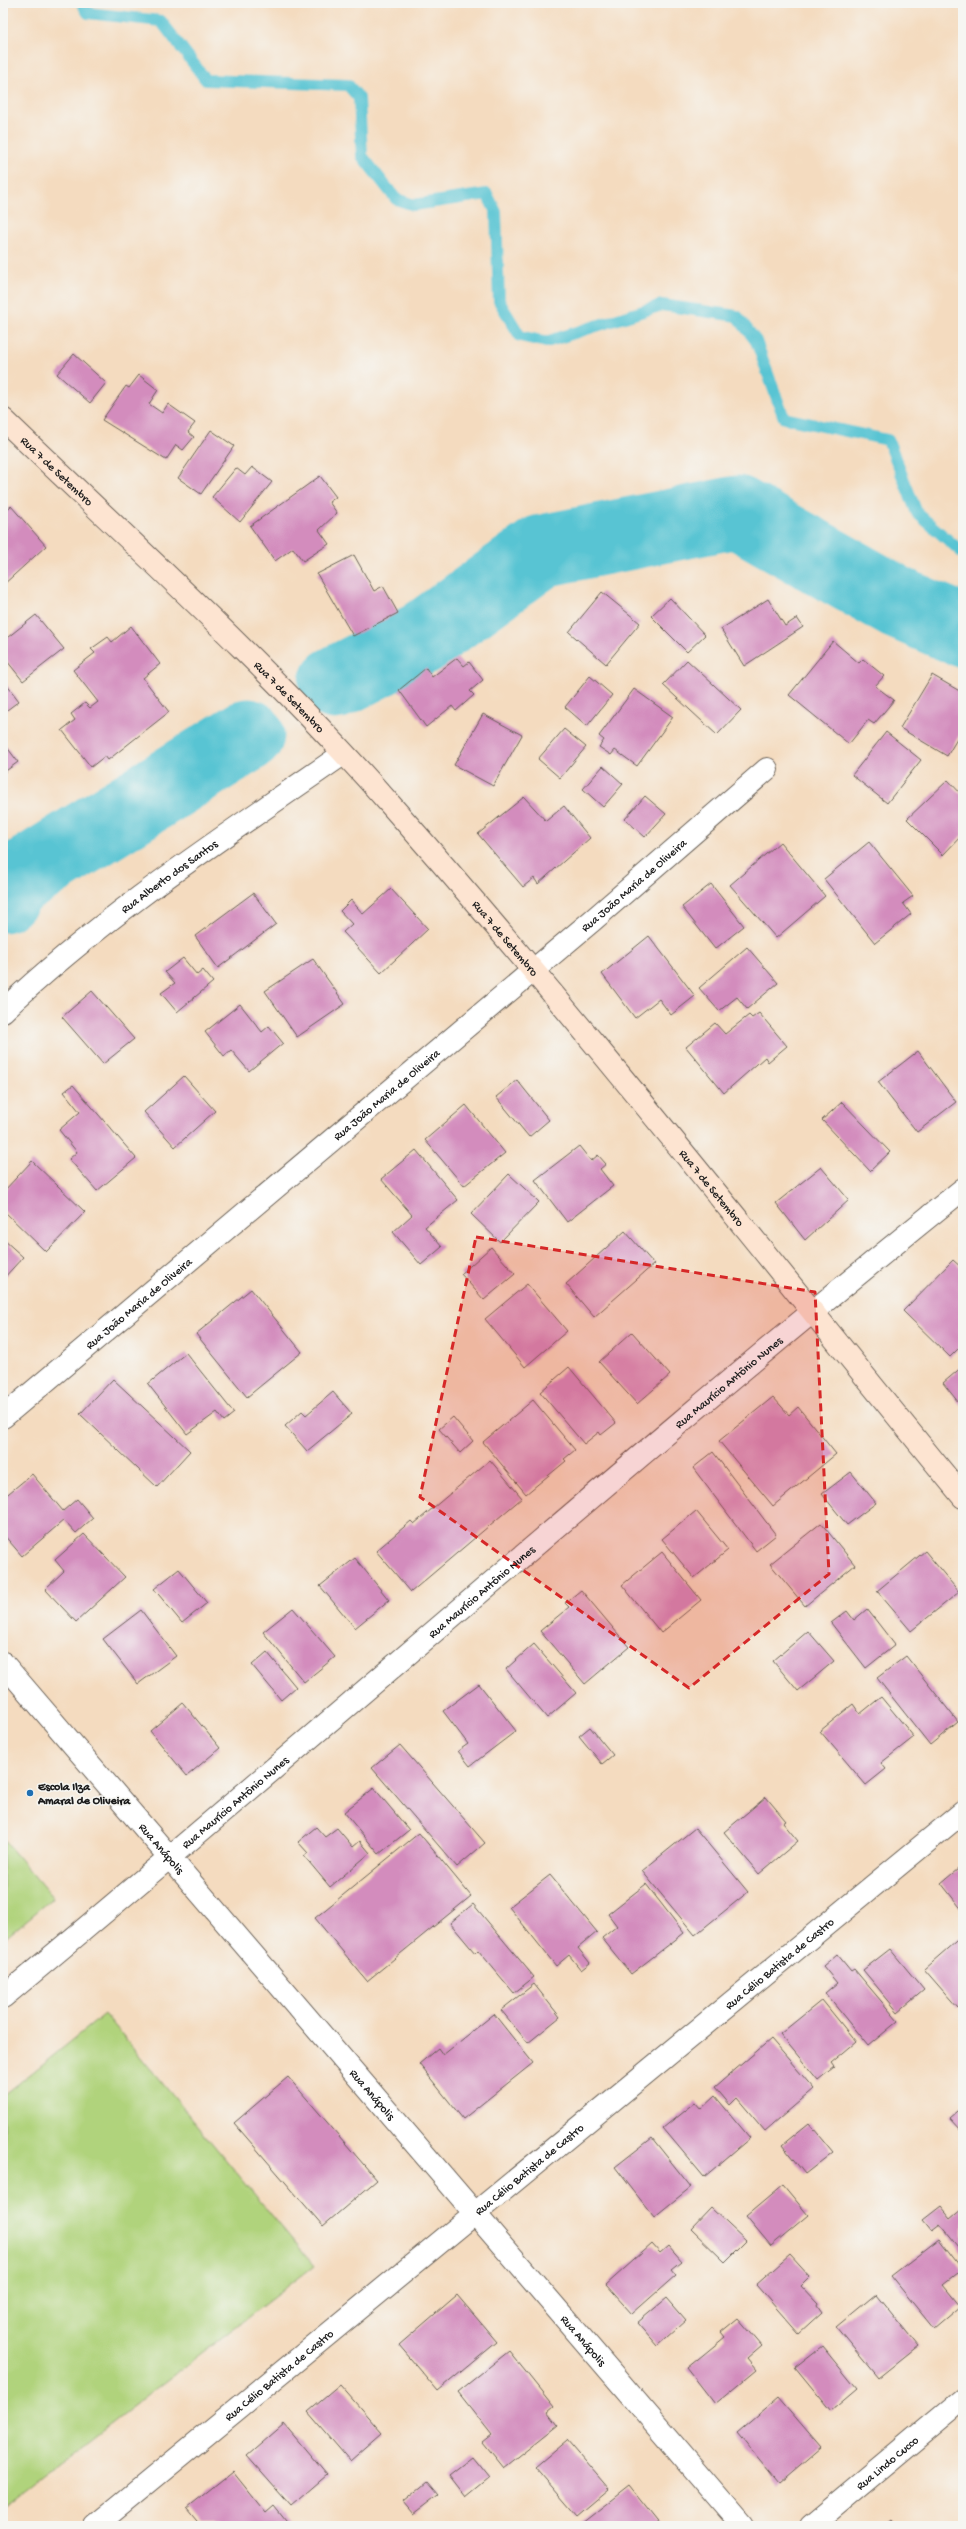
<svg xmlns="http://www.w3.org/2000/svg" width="966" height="2529" font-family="'Gochi Hand',sans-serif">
	<rect width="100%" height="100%" fill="#f6f6f2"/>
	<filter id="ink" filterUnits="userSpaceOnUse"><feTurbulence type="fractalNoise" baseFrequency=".025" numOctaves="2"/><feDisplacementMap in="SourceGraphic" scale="8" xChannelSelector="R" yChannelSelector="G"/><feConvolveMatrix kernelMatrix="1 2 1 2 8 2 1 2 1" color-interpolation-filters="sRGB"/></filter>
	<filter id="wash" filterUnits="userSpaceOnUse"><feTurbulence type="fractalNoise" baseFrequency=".012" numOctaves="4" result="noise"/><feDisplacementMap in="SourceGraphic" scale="16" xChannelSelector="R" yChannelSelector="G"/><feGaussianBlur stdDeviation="0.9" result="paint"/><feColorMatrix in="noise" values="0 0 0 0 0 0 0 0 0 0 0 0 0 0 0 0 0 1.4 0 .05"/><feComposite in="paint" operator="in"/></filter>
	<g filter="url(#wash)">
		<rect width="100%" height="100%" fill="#f4dbbf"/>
		<g fill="#b0d37c" stroke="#66784c">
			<polygon points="3,1839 53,1898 3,1940"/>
			<polygon points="105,2014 314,2266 3,2507 3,2096"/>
		</g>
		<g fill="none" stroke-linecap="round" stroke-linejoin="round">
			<polyline stroke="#59c4d3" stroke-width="12" points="82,3 88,13 161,21 206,80 348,85 359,98 362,156 396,199 414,205 487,194 496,212 499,301 520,336 546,342 662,305 737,316 756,341 784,418 888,440 917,513 963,553"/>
			<g stroke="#59c4d3" stroke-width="73">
				<polyline points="335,683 422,638 542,551 737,512 898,603 963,631"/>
				<polyline points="3,896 15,881 248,735"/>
			</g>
		</g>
		<g id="blocks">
			<g fill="#d38cbd">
				<polygon points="74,354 106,383 90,403 57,374"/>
				<polygon points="139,375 158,390 149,404 162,413 168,404 195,423 188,432 194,437 183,450 176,445 166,460 102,420 126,386 129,388"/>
				<polygon points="211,430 234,446 201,494 178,478"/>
				<polygon points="252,467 272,482 240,522 212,497 236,468 245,475"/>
				<polygon points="320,476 336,497 329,502 337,513 319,530 329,544 303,561 293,548 275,561 250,526"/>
				<polygon points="11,506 46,546 3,585 3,513"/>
				<polygon points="354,555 374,591 383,586 398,613 353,636 317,574"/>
				<polygon points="602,592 640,623 606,664 569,632"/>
				<polygon points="670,598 705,635 687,652 651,616"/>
				<polygon points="768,599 785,626 797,618 803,627 744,666 721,629"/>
				<polygon points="36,615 64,649 23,681 3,656 3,641"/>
				<polygon points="131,626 160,664 143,678 169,712 108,760 105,756 91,767 62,730 75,720 71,714 85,703 90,708 98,702 73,670 95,653 91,649 108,637 112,642"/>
				<polygon points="833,641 859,663 863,659 884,676 875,686 894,700 874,724 868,720 849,744 789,695"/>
				<polygon points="457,658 464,666 469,662 483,680 470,691 474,695 456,711 452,706 426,727 399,690 426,668 432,677"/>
				<polygon points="687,660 741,710 717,735 663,685"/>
				<polygon points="932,675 963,693 963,729 947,756 900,728"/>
				<polygon points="590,676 612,695 587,726 565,707"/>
				<polygon points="3,680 19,701 3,713"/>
				<polygon points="634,689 673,717 637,766 615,750 611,755 599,747 604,740 599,736"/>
				<polygon points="483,714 522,735 493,786 454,765"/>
				<polygon points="564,729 586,747 560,778 538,759"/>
				<polygon points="886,732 921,760 887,803 852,775"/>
				<polygon points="3,742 18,762 3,773"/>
				<polygon points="603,766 623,784 603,807 583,789"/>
				<polygon points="948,780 963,796 963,834 943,855 907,819"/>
				<polygon points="645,796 666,814 645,837 625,819"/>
				<polygon points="524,797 546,821 564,806 590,838 538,884 534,878 523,887 478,834"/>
				<polygon points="780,842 825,896 776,938 730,885"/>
				<polygon points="869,842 913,896 903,903 911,914 875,943 824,879"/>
				<polygon points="711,884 744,926 715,949 682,907"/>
				<polygon points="391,889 428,929 381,973 343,932 352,924 340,911 351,900 363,914"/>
				<polygon points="253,893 276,924 218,968 195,936"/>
				<polygon points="649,936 695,996 671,1015 659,999 635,1018 602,974"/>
				<polygon points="747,947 778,983 747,1009 737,997 719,1011 699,988"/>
				<polygon points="183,958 197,975 203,970 213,982 177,1012 161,993 175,983 165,972"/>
				<polygon points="313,959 345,1004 297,1037 265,991"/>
				<polygon points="92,991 134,1039 103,1064 62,1017"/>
				<polygon points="240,1004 262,1032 269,1026 283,1043 249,1071 231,1050 224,1056 205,1032"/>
				<polygon points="759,1013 787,1046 768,1062 765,1057 724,1093 686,1047 715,1023 725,1034 749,1015 752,1018"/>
				<polygon points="918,1051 956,1102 917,1132 878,1082"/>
				<polygon points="184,1076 215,1111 175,1147 144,1112"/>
				<polygon points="517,1080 549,1120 529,1137 496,1097"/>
				<polygon points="73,1085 136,1158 97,1191 69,1159 77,1152 59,1130 80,1112 64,1092"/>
				<polygon points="842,1102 890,1152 870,1171 822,1120"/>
				<polygon points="466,1105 505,1153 464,1186 425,1140"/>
				<polygon points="579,1146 591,1161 598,1155 606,1164 600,1169 613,1186 567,1222 535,1180"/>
				<polygon points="416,1150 458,1200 425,1227 442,1247 421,1265 393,1232 412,1215 381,1179"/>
				<polygon points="32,1161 85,1212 46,1252 3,1210 3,1192"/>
				<polygon points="821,1167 849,1200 805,1240 776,1203"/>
				<polygon points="509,1174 539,1202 500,1242 471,1214"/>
				<polygon points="625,1231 654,1264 594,1317 566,1284"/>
				<polygon points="3,1239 23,1257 3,1279"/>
				<polygon points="491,1247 515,1274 484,1300 461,1274"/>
				<polygon points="953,1260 963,1269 963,1344 950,1357 903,1311"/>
				<polygon points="527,1284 567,1331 525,1367 485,1319"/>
				<polygon points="251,1289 302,1352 247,1397 196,1334"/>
				<polygon points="632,1332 670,1375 637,1404 599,1362"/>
				<polygon points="186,1353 234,1413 224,1421 217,1412 187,1434 148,1384"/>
				<polygon points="963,1366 963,1408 943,1383"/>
				<polygon points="569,1367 616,1423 601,1435 599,1432 584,1444 540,1392"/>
				<polygon points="113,1379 190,1451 157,1487 80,1414"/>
				<polygon points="333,1392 352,1414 307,1451 285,1426 302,1411 306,1415"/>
				<polygon points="773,1397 789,1415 798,1407 836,1454 773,1506 719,1441"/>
				<polygon points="533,1400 575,1450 564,1459 566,1461 526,1494 483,1442"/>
				<polygon points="453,1417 473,1441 460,1453 439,1429"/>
				<polygon points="713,1452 776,1535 756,1551 693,1468"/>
				<polygon points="490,1460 522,1498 411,1592 376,1551 411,1521 414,1524"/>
				<polygon points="851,1472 876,1503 847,1525 822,1494"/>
				<polygon points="32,1474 63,1511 77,1499 93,1518 76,1533 64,1520 22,1556 3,1534 3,1498"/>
				<polygon points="696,1511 728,1550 694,1578 662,1539"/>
				<polygon points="821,1523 855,1565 805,1606 770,1564"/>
				<polygon points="84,1534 125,1577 76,1622 45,1589 64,1571 55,1560"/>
				<polygon points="925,1551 959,1592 911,1631 877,1591"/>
				<polygon points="662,1552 701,1600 661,1633 622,1585"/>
				<polygon points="355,1558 389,1600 355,1628 320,1586"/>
				<polygon points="179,1569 207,1603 182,1623 154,1589"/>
				<polygon points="581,1590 629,1647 585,1684 540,1631 569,1607 565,1603"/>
				<polygon points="293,1608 335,1657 304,1682 263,1632"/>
				<polygon points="867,1609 895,1645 866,1668 831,1623 847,1611 854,1620"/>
				<polygon points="141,1610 176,1656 138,1684 103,1639"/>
				<polygon points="808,1631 834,1661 798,1691 773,1661"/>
				<polygon points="534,1644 576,1693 547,1718 506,1669"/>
				<polygon points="267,1652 296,1687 281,1700 252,1665"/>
				<polygon points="906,1656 958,1722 930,1745 877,1678"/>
				<polygon points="479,1684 516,1731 470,1766 458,1751 468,1744 443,1711"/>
				<polygon points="881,1697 914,1737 881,1763 886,1769 866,1785 820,1731 853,1704 860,1714"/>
				<polygon points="183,1703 220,1748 187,1776 150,1731"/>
				<polygon points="590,1727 613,1755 602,1764 579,1736"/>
				<polygon points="400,1745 485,1843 457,1867 372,1768"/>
				<polygon points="374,1788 409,1830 379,1854 344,1812"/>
				<polygon points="766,1797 786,1821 783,1823 798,1841 759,1874 724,1832"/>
				<polygon points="316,1827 325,1837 337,1828 353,1847 360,1841 370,1853 330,1887 304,1856 308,1853 298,1842"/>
				<polygon points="695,1828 748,1892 695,1935 642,1871"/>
				<polygon points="419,1833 471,1896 367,1981 315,1918"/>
				<polygon points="963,1865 963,1911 941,1883"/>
				<polygon points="550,1875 597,1932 578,1948 590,1963 581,1970 569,1955 556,1966 509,1907"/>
				<polygon points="646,1884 684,1933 631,1974 602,1938 617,1926 608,1914"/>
				<polygon points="473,1904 534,1977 514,1993 478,1950 475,1953 450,1923"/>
				<polygon points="963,1935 963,2003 958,2008 924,1969"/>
				<polygon points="890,1949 924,1990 898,2012 863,1970"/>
				<polygon points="837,1954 851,1971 854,1969 898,2021 868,2046 825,1993 837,1983 823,1966"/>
				<polygon points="534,1984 560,2017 528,2043 501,2010"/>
				<polygon points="822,2000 856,2042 831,2063 834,2067 818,2080 780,2034"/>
				<polygon points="494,2014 533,2063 463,2119 419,2064 438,2048 443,2055"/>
				<polygon points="771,2039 814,2089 765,2131 737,2098 730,2105 715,2087"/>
				<polygon points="288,2077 377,2180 323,2226 234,2123"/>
				<polygon points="715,2096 750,2138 704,2177 663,2128 695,2102 701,2109"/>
				<polygon points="963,2106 963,2131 950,2117"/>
				<polygon points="809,2123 833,2152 805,2174 782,2145"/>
				<polygon points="652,2138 691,2187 654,2217 615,2167"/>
				<polygon points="783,2185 808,2215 771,2246 746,2216"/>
				<polygon points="941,2206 951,2218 963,2208 963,2253 940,2225 932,2231 923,2220"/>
				<polygon points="711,2208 746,2241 725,2262 691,2229"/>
				<polygon points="939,2239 963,2270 944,2285 961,2306 934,2329 891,2276"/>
				<polygon points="652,2244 660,2253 668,2246 682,2262 672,2270 676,2275 632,2314 606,2285"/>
				<polygon points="790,2255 810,2277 801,2286 818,2304 817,2306 822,2313 799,2334 756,2285"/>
				<polygon points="876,2294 918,2346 878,2378 836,2327"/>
				<polygon points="457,2295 497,2342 438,2391 399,2345"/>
				<polygon points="667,2298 686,2320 657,2346 637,2323"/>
				<polygon points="738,2318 762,2346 747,2359 756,2370 715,2404 687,2368 725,2337 721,2332"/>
				<polygon points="822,2346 857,2389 831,2411 795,2367"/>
				<polygon points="509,2351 554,2407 548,2412 558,2425 504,2468 483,2442 492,2435 458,2392"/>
				<polygon points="340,2385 382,2433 350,2461 308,2412"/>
				<polygon points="778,2398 821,2448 779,2484 737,2433"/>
				<polygon points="284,2424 327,2475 291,2506 247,2456"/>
				<polygon points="567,2440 609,2489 577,2516 535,2467"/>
				<polygon points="472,2457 489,2478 466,2497 449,2475"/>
				<polygon points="233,2472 266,2513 274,2506 290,2526 201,2526 187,2509"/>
				<polygon points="428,2481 439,2494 413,2514 403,2502"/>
				<polygon points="629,2486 661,2526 578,2526"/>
				<polygon points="889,2519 895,2526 880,2526"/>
			</g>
		</g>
	</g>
	<g filter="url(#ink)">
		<use href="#blocks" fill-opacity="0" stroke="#685f55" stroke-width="1"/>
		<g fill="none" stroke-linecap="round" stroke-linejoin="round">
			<defs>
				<g id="street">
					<path id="s1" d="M3,1011C106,913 227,835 343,754"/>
					<path id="s2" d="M3,1417L593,920L767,769"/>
					<path id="s3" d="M3,1663L743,2526"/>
					<path id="s4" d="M3,1997C325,1730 637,1451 963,1189"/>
					<path id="s5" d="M95,2526L963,1812"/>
					<path id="s6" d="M811,2526L963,2399"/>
				</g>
				<g id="secondary">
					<path id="s7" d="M3,419C134,545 269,667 389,803C588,1028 773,1265 963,1497"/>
				</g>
			</defs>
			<use href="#street" stroke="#685f55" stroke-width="24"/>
			<use href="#secondary" stroke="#685f55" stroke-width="24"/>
			<use href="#street" stroke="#fff" stroke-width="22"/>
			<use href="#secondary" stroke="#fde4d1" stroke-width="22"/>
		</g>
	</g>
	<path fill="#d62828" fill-opacity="0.2" stroke="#d62828" stroke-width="3" stroke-dasharray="8 5" stroke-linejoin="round" d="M476,1237L815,1292L829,1574L689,1688L420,1497Z"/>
	<circle fill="#1f6fb2" stroke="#f6f6f2" stroke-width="1.5" cx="30" cy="1793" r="4"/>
	<g text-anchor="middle" stroke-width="3" stroke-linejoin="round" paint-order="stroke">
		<g font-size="12" fill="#1c1c1c" stroke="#f6f6f2">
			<text dy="4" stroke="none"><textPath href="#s7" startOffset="75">Rua 7 de Setembro</textPath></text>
			<text dy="4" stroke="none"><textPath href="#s7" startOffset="399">Rua 7 de Setembro</textPath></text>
			<text dy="4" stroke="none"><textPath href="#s1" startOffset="214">Rua Alberto dos Santos</textPath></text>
			<text dy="4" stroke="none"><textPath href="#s2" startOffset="825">Rua João Maria de Oliveira</textPath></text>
			<text dy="4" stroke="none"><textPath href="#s7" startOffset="723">Rua 7 de Setembro</textPath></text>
			<text dy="4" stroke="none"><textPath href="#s2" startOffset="501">Rua João Maria de Oliveira</textPath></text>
			<text dy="4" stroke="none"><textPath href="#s7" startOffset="1047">Rua 7 de Setembro</textPath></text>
			<text dy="4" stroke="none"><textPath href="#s2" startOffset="177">Rua João Maria de Oliveira</textPath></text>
			<text dy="4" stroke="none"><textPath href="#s4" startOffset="951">Rua Maurício Antônio Nunes</textPath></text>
			<text dy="4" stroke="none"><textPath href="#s4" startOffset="627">Rua Maurício Antônio Nunes</textPath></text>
			<text dy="4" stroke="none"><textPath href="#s4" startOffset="303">Rua Maurício Antônio Nunes</textPath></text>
			<text dy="4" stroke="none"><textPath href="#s3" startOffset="244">Rua Anápolis</textPath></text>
			<text dy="4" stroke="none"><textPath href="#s5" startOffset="886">Rua Célio Batista de Castro</textPath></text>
			<text dy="4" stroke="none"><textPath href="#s3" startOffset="568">Rua Anápolis</textPath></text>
			<text dy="4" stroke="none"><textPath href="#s5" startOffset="562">Rua Célio Batista de Castro</textPath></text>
			<text dy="4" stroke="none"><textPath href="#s3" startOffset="892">Rua Anápolis</textPath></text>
			<text dy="4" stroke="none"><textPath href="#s5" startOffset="238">Rua Célio Batista de Castro</textPath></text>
			<text dy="4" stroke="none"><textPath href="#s6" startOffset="99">Rua Lindo Cucco</textPath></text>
		</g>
		<g font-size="12" font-weight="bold" fill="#1c1c1c" stroke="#f6f6f2" text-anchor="start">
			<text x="38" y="1790">Escola Ilza<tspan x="38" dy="14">Amaral de Oliveira</tspan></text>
		</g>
	</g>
	<rect width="966" height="2529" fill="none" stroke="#f6f6f2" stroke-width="16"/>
</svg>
